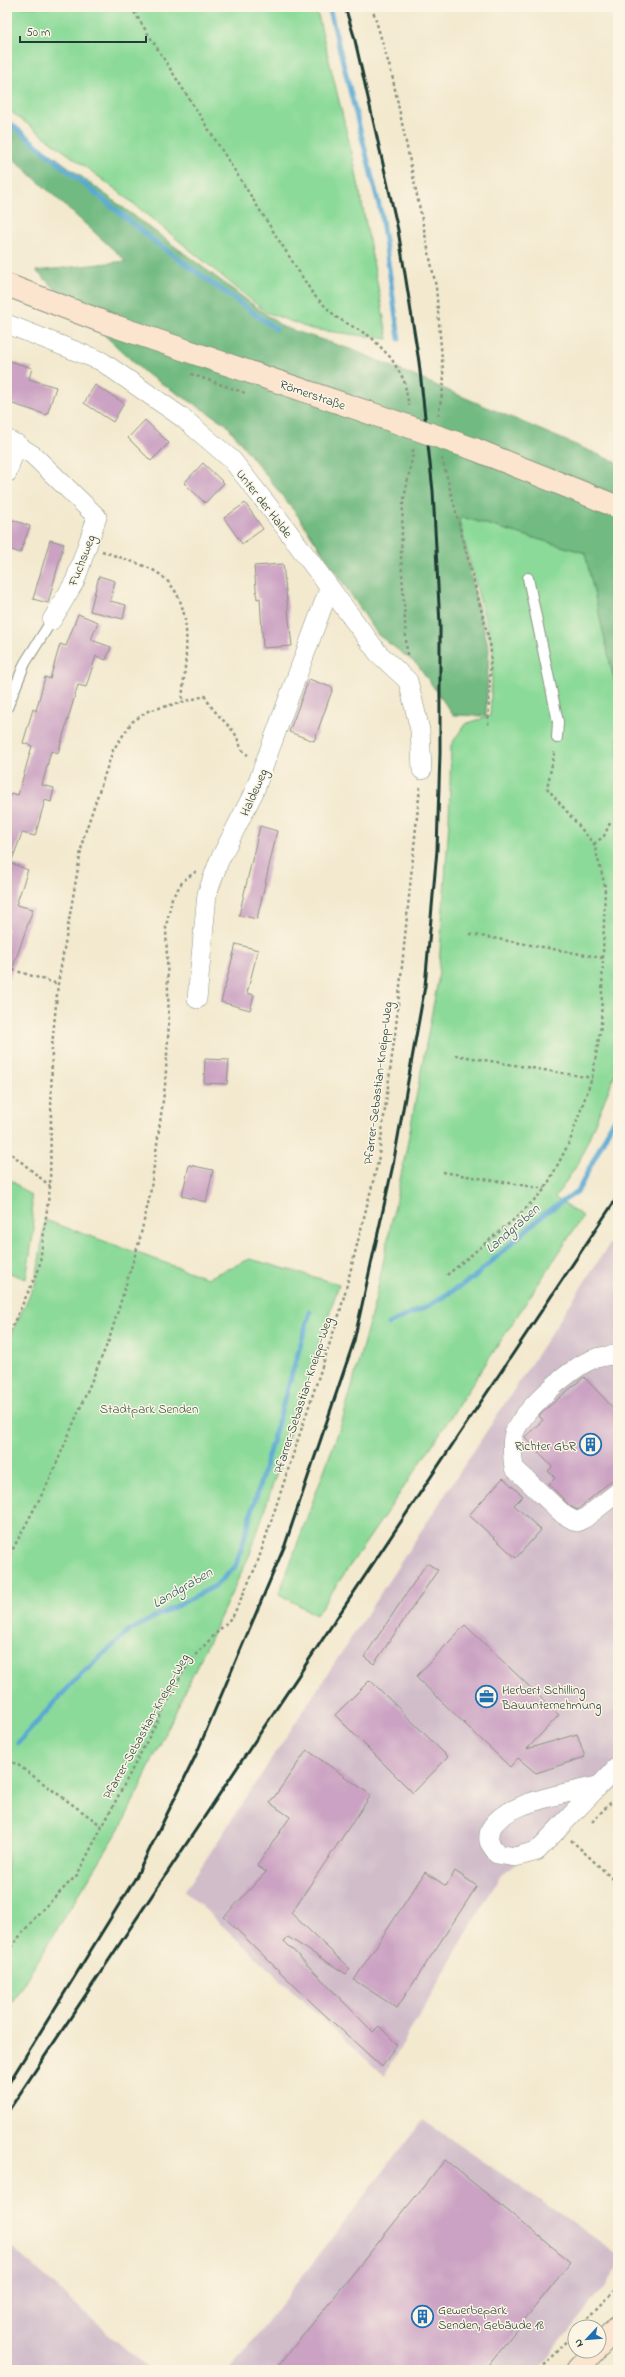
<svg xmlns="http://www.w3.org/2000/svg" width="625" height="2377" font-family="'Indie Flower',sans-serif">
	<rect width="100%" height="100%" fill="#fcf5e5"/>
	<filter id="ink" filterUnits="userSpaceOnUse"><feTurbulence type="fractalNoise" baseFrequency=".025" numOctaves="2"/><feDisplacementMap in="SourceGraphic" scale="8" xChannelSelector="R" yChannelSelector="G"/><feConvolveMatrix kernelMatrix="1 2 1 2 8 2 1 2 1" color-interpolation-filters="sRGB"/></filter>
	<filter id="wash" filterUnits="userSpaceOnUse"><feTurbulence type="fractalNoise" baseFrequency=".012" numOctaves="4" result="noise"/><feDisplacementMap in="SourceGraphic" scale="16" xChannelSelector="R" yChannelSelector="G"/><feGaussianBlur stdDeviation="0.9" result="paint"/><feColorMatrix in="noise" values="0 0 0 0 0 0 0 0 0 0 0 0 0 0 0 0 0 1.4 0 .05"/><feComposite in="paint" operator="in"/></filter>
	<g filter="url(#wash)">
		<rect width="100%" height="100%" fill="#f3e9cf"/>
		<g fill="#d1bdca">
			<polygon points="618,1231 618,1787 501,1874 384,2076 185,1891"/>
			<polygon points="423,2120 618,2254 618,2269 538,2370 230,2370"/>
			<polygon points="7,2243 149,2370 7,2370"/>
		</g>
		<g fill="#8cda99" stroke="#568c66">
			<polygon points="7,7 316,7 354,162 388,339 311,329 266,312 118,191 7,109"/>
			<polygon points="462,517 585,553 618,697 618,1067 579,1162 555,1198 583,1216 415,1471 316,1615 279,1594 343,1419 376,1297 407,1146 438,980 449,821 451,745 465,724 490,716 493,650 459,521"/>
			<polygon points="7,1177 31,1196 34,1229 26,1279 7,1272"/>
			<polygon points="45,1220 207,1278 250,1259 339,1284 250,1554 122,1825 7,2010 7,1342 36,1282"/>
		</g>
		<polygon fill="#71ba81" stroke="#487c5a" points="7,121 283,327 353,350 618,463 618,697 585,553 462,517 459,521 473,586 489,649 486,716 453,715 418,665 378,635 298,516 226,424 145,373 36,271 126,261 7,153"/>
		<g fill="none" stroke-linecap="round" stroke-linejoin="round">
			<g stroke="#59a8d3" stroke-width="5">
				<polyline points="329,7 381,213 399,339"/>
				<polyline points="7,121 159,245 276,329"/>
				<polyline points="388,1324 428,1306 472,1279 544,1214 578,1191 610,1127 618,1115"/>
				<polyline points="18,1743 73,1682 130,1630 215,1586 236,1566 310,1312"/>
			</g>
		</g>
		<g id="blocks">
			<g fill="#cba2c3">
				<polygon points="7,360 32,368 29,379 56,387 47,415 7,402"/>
				<polygon points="95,385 124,403 113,422 84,403"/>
				<polygon points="145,420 169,443 151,461 128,438"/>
				<polygon points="203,463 224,483 205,503 184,483"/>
				<polygon points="245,503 263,529 242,544 224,518"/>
				<polygon points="7,518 30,526 20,553 7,548"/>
				<polygon points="50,540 64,544 48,603 33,599"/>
				<polygon points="283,564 292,646 263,648 260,598 257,599 254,566"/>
				<polygon points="99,576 115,581 110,601 126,605 123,619 90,611"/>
				<polygon points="78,614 98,622 91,640 111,647 106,660 96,656 86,687 78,685 58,753 51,751 42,785 54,788 51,802 45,800 35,836 22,833 11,863 28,870 16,905 33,909 9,979 7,979 7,806 11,793 18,795 32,746 23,743 33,709 36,711 45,677 50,679 60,644 66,646"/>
				<polygon points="309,679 333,688 314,741 289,732"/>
				<polygon points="260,826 277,831 257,919 239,915"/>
				<polygon points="236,944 258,950 247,993 254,995 250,1010 221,1002"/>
				<polygon points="205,1059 229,1060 227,1084 204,1083"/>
				<polygon points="189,1165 213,1170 206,1202 182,1196"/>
				<polygon points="584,1377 618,1413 618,1475 577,1510 570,1506 549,1484 555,1478 548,1471 552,1467 525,1437 543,1420 539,1416 542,1412"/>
				<polygon points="503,1478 523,1496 514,1505 541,1530 516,1558 469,1515"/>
				<polygon points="427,1563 438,1570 374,1664 364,1657"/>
				<polygon points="465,1625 559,1715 527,1749 577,1734 585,1757 536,1773 518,1758 510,1767 416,1677"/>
				<polygon points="370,1680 448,1757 413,1793 335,1715"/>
				<polygon points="307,1750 371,1795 291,1913 350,1969 346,1974 288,1937 284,1941 373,2032 379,2026 397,2044 382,2067 312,2003 224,1917 266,1872 257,1866 290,1817 270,1803"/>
				<polygon points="455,1871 477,1886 397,2008 354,1980 425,1872 446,1886"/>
				<polygon points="445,2160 571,2262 484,2370 275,2370"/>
			</g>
		</g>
	</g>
	<g filter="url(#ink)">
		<use href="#blocks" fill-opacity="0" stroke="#899382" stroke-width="1"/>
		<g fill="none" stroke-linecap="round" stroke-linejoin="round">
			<defs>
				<g id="service">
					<polyline points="528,578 558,722 557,738"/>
					<polyline points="7,708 25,663 52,620"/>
				</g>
				<g id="minor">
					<polyline points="7,324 101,361 183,418 232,460 281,522 378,653 408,681 420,730 422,770"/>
					<polyline points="7,439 33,455 97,517 75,581 52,620"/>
					<polyline points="7,473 17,444"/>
					<polyline points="197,999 207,894 219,861 254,792 329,589"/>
					<path d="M618,1354C609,1356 599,1356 591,1360C569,1369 518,1414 513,1437C511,1447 513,1459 514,1468L564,1515L577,1522L585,1518L618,1492"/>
					<path d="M597,1786C571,1793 484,1804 489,1841C490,1845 495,1850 497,1854L515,1857L537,1851L618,1766"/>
				</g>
				<g id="secondary">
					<polyline points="7,285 106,323 367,412"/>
					<polyline points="474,449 618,507"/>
					<polyline points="599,2346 618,2326"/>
					<polyline points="577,2370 594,2351"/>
				</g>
			</defs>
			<use href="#service" stroke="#899382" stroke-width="12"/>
			<use href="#minor" stroke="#899382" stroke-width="20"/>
			<use href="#secondary" stroke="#899382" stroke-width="24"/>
			<g stroke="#899382" stroke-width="2.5" stroke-dasharray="3 3" stroke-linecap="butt">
				<polyline points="131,7 313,294 336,317 371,337 391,358 404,380 409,406"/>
				<polyline points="372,7 392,75 436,287 444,383 438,416"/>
				<polyline points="191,374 245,393"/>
				<polyline points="442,458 491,648 488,727"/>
				<path d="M102,551C118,557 136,562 151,569C201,595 184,659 182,703"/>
				<polyline points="407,655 401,556 403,504 413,454 413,447"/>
				<polyline points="594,844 604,836 611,821"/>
				<polyline points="470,934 603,958"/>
				<polyline points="7,968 58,984"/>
				<polyline points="455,1055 592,1078"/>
				<polyline points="7,1150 50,1186"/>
				<polyline points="443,1172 545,1189"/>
				<polyline points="447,1275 517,1217 545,1189 570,1141 592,1078 601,1026 605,886 594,844 547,788 555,750"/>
				<path d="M7,1337L39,1269L50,1187L52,1046L58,984L83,839L113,750L132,722L148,711L205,696C212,711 224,720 234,732C240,741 239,750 248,755"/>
				<polyline points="7,1560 49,1481 109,1340 139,1242 150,1195 165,1086 169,1022 166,927 172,898 183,881 198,870"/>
				<polyline points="7,1760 18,1765 102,1826"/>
				<polyline points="592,1822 618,1795"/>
				<polyline points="571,1840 618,1884"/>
				<polyline points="7,1952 37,1915 77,1875 183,1672 197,1653 233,1616 257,1564 340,1312 378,1162 396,1026 420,787"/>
				<polyline points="580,2327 618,2287"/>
				<polyline points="540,2370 575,2333"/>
			</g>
			<use href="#service" stroke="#fff" stroke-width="10"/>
			<use href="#minor" stroke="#fff" stroke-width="19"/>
			<use href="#secondary" stroke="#fbe5cf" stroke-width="22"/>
			<g stroke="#1f3d34" stroke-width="3">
				<polyline points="7,2086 136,1877 195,1757 285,1545 354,1341 393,1165 425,986 437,850 440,753 440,625 433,491 419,362 398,230 354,36 345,7"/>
				<polyline points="7,2113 618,1196"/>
			</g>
			<defs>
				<polyline id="secondary-bridge" points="367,412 474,449"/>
			</defs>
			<use href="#secondary-bridge" stroke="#899382" stroke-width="24" stroke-linecap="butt"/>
			<use href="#secondary-bridge" stroke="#fbe5cf" stroke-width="22"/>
		</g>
	</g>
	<defs>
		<symbol id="building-ring" viewBox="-11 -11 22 22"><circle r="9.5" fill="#fcf5e5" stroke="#1f6fb2" stroke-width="1.5"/><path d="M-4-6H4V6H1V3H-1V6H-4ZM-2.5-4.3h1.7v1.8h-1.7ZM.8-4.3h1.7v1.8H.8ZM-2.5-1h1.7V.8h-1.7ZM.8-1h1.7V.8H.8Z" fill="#1f6fb2"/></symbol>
		<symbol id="office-ring" viewBox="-11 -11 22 22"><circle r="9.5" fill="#fcf5e5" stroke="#1f6fb2" stroke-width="1.5"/><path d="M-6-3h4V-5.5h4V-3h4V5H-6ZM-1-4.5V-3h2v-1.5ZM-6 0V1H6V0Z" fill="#1f6fb2"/></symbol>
	</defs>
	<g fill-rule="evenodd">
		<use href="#building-ring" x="578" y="1432" width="25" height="25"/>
		<use href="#office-ring" x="474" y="1684" width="25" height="25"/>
		<use href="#building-ring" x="410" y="2304" width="25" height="25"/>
	</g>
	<g text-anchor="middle" stroke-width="3" stroke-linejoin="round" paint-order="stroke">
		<g font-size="13" fill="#1f3d34" stroke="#fcf5e5">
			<text transform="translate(313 394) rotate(19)" y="5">Römerstraße</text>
			<text transform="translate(265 503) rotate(52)" y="5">Unter der Halde</text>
			<text transform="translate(81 560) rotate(-69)" y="5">Fuchsweg</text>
			<text transform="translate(253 792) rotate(-66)" y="5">Haldeweg</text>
			<text transform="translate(377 1083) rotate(-83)" y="5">Pfarrer-Sebastian-Kneipp-Weg</text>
			<text transform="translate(302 1395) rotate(-72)" y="5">Pfarrer-Sebastian-Kneipp-Weg</text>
			<text transform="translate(145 1726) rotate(-61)" y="5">Pfarrer-Sebastian-Kneipp-Weg</text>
		</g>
		<g font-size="13" fill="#355c48" stroke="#fcf5e5">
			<text x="149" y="1413">Stadtpark Senden</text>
		</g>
		<g font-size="13" fill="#1f3d34" stroke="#fcf5e5" text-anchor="start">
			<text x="576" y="1450" text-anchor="end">Richter GbR</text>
			<text x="502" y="1694">Herbert Schilling<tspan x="502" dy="15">Bauunternehmung</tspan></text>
			<text x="438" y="2314">Gewerbepark<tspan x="438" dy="15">Senden, Gebäude 18</tspan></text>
		</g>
		<g font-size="14" font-style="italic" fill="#305d64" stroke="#fcf5e5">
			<text transform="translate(512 1228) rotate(-41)" y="5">Landgraben</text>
			<text transform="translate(182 1587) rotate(-30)" y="5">Landgraben</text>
		</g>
	</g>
	<rect width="625" height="2377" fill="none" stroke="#fcf5e5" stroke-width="24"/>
	<g transform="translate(587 2339) rotate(244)"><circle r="19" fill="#fcf5e5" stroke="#a4ab9e"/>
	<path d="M0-3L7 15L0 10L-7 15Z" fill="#1f6fb2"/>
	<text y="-6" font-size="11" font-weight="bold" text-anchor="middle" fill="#1f3d34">N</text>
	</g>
	<path d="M20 36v6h126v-6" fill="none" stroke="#1f3d34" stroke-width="2"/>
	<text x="26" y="36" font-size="12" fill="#1f3d34" stroke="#fcf5e5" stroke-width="3" paint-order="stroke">50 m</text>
</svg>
